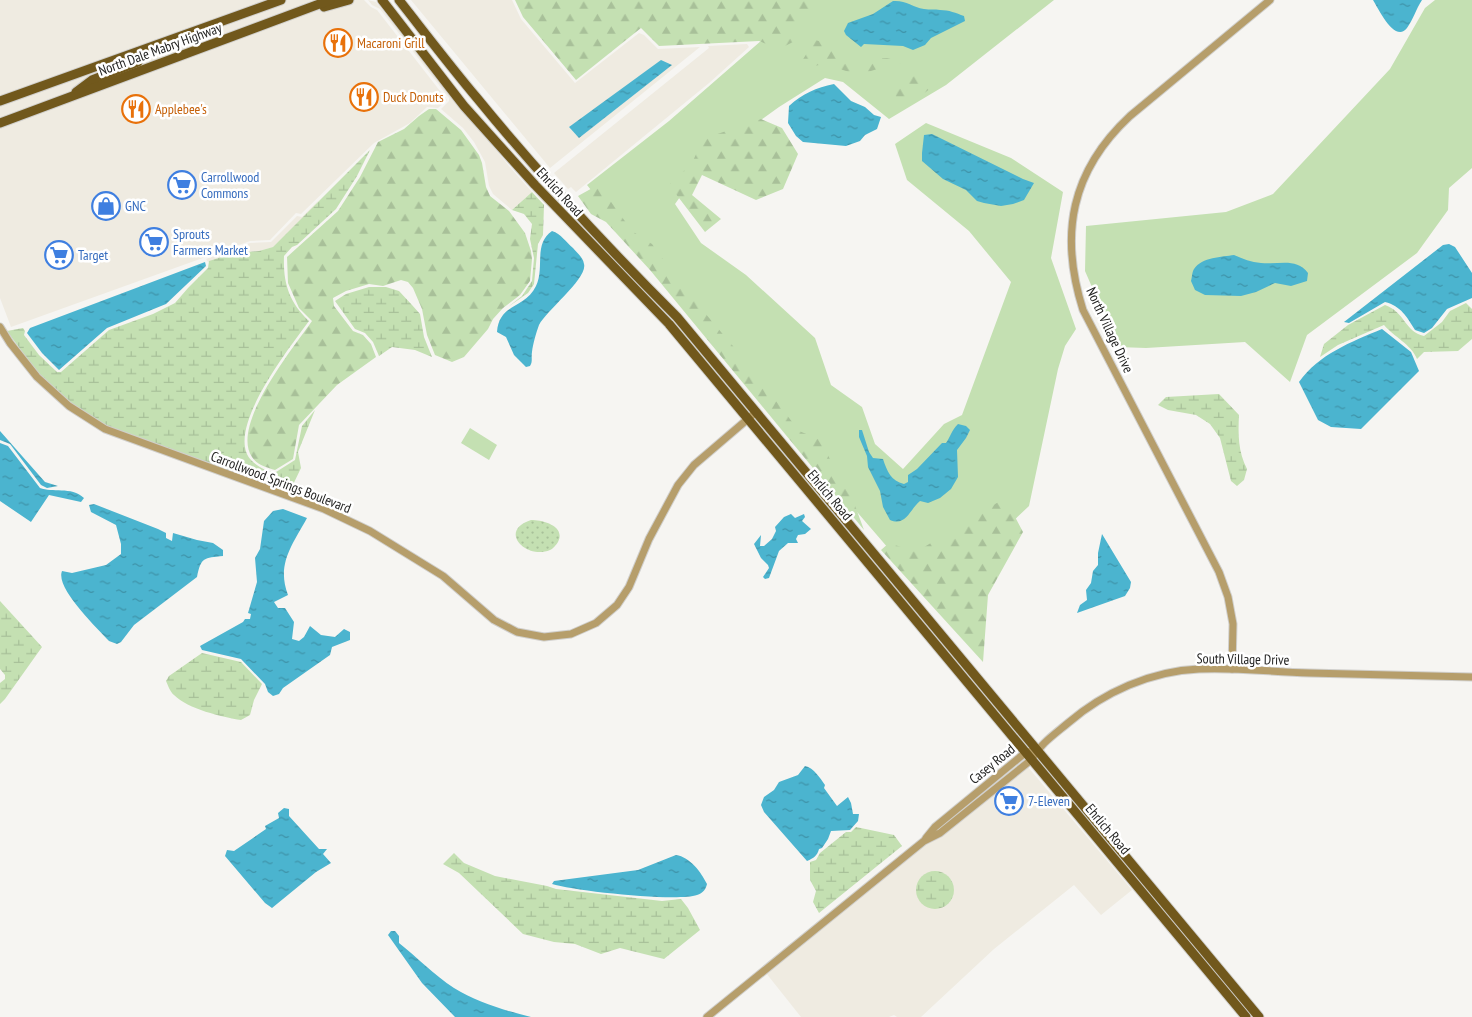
<svg xmlns="http://www.w3.org/2000/svg" width="1472" height="1017" font-family="'PT Sans Narrow',sans-serif">
	<defs>
		<pattern id="forest-firs" width="22" height="20" patternUnits="userSpaceOnUse" patternTransform="scale(1.25)"><rect width="22" height="20" fill="#c4e0b2"/><path d="M5 1l3.5 6h-7zM16 11l3.5 6h-7z" fill="#a8c099"/></pattern>
		<pattern id="wetland-marsh" width="20" height="14" patternUnits="userSpaceOnUse" patternTransform="scale(1.25)"><rect width="20" height="14" fill="#c4e0b2"/><path d="M1 5h8M5 5V1M11 12h8M15 12V8" fill="none" stroke="#a8c099"/></pattern>
		<pattern id="park-dots" width="8" height="8" patternUnits="userSpaceOnUse" patternTransform="scale(1.25)"><rect width="8" height="8" fill="#c4e0b2"/><path d="M2 2h.1M6 6h.1" fill="none" stroke="#a8c099" stroke-width="1.8" stroke-linecap="round"/></pattern>
		<pattern id="water-ripples" width="26" height="14" patternUnits="userSpaceOnUse" patternTransform="scale(1.25)"><rect width="26" height="14" fill="#4bb4cf"/><path d="M2 4q2-2 4 0t4 0M15 11q2-2 4 0t4 0" fill="none" stroke="#3e92a8"/></pattern>
	</defs>
	<rect width="100%" height="100%" fill="#f6f5f2"/>
	<g fill="#efebe1" fill-rule="evenodd">
		<polygon points="0,0 364,0 371,7 377,10 447,100 438,108 427,107 410,123 374,143 301,214 296,213 270,240 250,241 11,327 0,298"/>
		<polygon points="368,0 376,2 509,166 532,192 512,210 493,194 489,186 485,162 474,142 463,128 441,109 449,101 449,98 380,9 372,5"/>
		<path d="M411,0H512L521,19L575,83L639,33L644,35L658,49L700,47L550,168ZM671,65L579,138L569,127Z"/>
		<polygon points="747,44 749,47 709,83 576,192 571,187 568,189 554,173 709,48 708,46"/>
		<polygon points="320,199 312,209 273,247 259,251 235,253 208,262 206,259 250,243 271,242 297,216 302,217"/>
		<path d="M1027,766L1132,890L1101,915L1074,885L994,949L921,1017H897L894,1015L889,1017H801L766,973L924,844ZM938,872L945,874L952,881L953,896L951,900L949,903L923,904L917,892L920,880L926,874Z"/>
	</g>
	<g fill="#c4e0b2">
		<path d="M808,0H1054L946,85L889,119L843,82L825,78L779,107L707,159L675,204L701,243L746,275L815,338L831,385L862,407L875,444L903,469L944,424L962,415L1011,282L969,231L907,180L895,144L926,123L1011,158L1063,192L1051,258L1076,329L1065,346L1058,369L1029,506L932,598C813,464 700,324 587,185L669,121Z"/>
		<polygon points="1435,0 1472,0 1472,168 1449,188 1448,210 1417,253 1307,335 1290,382 1245,342 1146,348 1118,347 1085,271 1086,226 1226,212 1273,194 1390,69 1425,8"/>
		<polygon points="470,428 497,445 489,460 461,443"/>
	</g>
	<g fill="url(#forest-firs)">
		<polygon points="515,0 825,0 795,26 795,41 779,49 759,41 659,46 641,28 576,80 523,17"/>
		<polygon points="815,40 834,45 855,60 887,58 906,63 887,66 858,75 825,64 797,69"/>
		<path d="M927,74L934,80L935,84C921,98 914,98 896,103L895,79Z"/>
		<path d="M429,109H436L461,130L479,155L482,163L486,187L490,196L509,211L525,233L531,251L532,259L530,281L520,295L503,308L493,319L488,329L464,357L452,362L435,355L427,335L422,309L413,288L408,282L401,280L383,286L369,284L346,291L333,298L334,306L353,331L363,335L371,344L376,357L337,385L299,425L293,459L275,470C267,467 257,465 252,457C230,425 294,347 312,321L299,308L288,283L287,257L338,211L360,177L378,142L404,129L419,116Z"/>
		<polygon points="761,119 782,128 798,154 783,189 756,200 702,175 692,195 721,219 705,232 669,185 692,163 703,139"/>
		<polygon points="596,186 609,199 632,231 652,244 682,286 749,365 799,431 821,440 840,481 853,500 864,530 650,270 606,222 591,214 578,196"/>
		<polygon points="1005,498 1023,532 988,595 983,662 881,550 889,543 916,552"/>
	</g>
	<g fill="url(#wetland-marsh)">
		<path d="M370,150L357,176L336,209L297,245L292,247L284,256C283,283 289,302 309,321C291,346 222,432 252,461C259,467 267,472 276,472L295,460L302,426L315,410L298,452L301,468L289,493L107,426L71,404L39,375L7,331L23,328L25,331L24,335L39,355L57,372H61L109,330L153,314L175,303L188,288L208,268L209,261L235,253L259,251L273,247Z"/>
		<polygon points="532,192 544,205 543,235 538,244 534,284 528,293 508,307 522,296 532,281 534,258 530,239 532,224 524,214 512,210"/>
		<polygon points="369,287 386,287 399,291 412,305 420,314 424,337 432,357 415,350 392,347 379,356 373,342 365,333 355,329 335,301 346,294"/>
		<path d="M1466,303L1472,309V339L1458,351L1424,352L1417,359C1411,344 1394,337 1384,325L1338,345L1320,357L1324,344L1348,325L1385,305C1405,312 1405,332 1424,336L1442,322L1450,311Z"/>
		<path d="M1219,394L1239,415C1238,434 1238,452 1247,469L1244,480L1237,486L1231,481L1220,438L1210,424L1196,415L1168,410L1158,405L1166,397Z"/>
		<polygon points="0,601 42,647 5,699 0,704 0,683 5,679 5,675 0,669"/>
		<path d="M202,653L241,662L262,684L254,700L250,715L241,720C222,717 188,709 174,695C170,692 168,685 166,681L169,676Z"/>
		<polygon points="856,827 894,835 902,846 819,913 813,902 816,891 810,880 810,862 816,860 820,853 846,832 851,832"/>
		<polygon points="454,853 464,863 495,876 547,886 556,889 662,901 681,899 688,908 700,930 664,959 620,948 601,954 575,944 554,942 523,934 459,873 443,864"/>
		<circle cx="935" cy="890" r="19"/>
	</g>
	<path fill="url(#park-dots)" d="M531,520C543,520 566,526 558,542C556,545 553,549 550,550C527,560 497,531 531,520Z"/>
	<g fill="url(#water-ripples)">
		<path d="M1373,0H1422C1416,9 1413,20 1407,28C1395,44 1378,8 1373,0Z"/>
		<path d="M893,1C906,0 912,7 924,9C930,10 935,9 940,10C949,10 956,13 964,16L965,21L931,38L925,45L913,50L903,46L864,44L861,47L846,35L844,31L848,23L873,14Z"/>
		<polygon points="661,60 672,65 579,138 569,127"/>
		<path d="M834,84L851,101L865,107L874,115L881,117L877,129L865,135L860,141L846,146L803,142L796,136L788,123L789,106C803,93 816,88 834,84Z"/>
		<polygon points="932,134 1023,179 1034,183 1024,200 1013,204 1001,206 984,203 977,201 966,190 943,179 922,161 922,153 924,135"/>
		<path d="M552,231C561,234 566,242 573,248C577,253 583,257 584,264C588,278 547,310 539,325C536,333 533,344 532,352C531,358 533,361 530,366L526,367L514,355L506,337L497,332C499,303 525,309 536,286C545,268 533,244 552,231Z"/>
		<path d="M1449,244L1455,247L1472,273V298L1447,309L1432,328L1424,333L1415,330C1407,317 1401,306 1385,302L1349,323L1344,322L1443,245Z"/>
		<path d="M1234,255C1243,259 1251,262 1261,263C1279,265 1296,257 1308,273L1307,281L1291,286L1275,283L1256,292L1241,296L1205,295L1195,290L1191,281C1192,278 1192,272 1194,269C1202,257 1222,257 1234,255Z"/>
		<polygon points="205,262 206,266 166,304 107,328 59,370 42,353 27,333 30,328"/>
		<path d="M1382,329L1411,352L1419,371L1361,429L1331,427L1318,420L1299,382C1319,354 1351,342 1382,329Z"/>
		<path d="M958,424L966,426L970,430L966,438L957,450L958,477L951,489L940,498L928,503L920,501C910,509 906,527 890,520L883,507L880,491L868,467L867,456L859,437V430H862L869,452L873,458L883,459C887,471 891,481 904,484L908,482V475L917,469L942,443H946C951,436 951,431 958,424Z"/>
		<polygon points="0,431 45,482 58,486 47,488 41,485 10,444 0,440"/>
		<path d="M0,443L8,446L40,488C52,493 71,486 84,498L81,502L49,495L31,522L0,501Z"/>
		<path d="M94,504L158,529L166,533V538L172,541L173,533L197,540L213,543L223,550V556C204,558 201,557 197,577L134,625L121,642L117,644L109,641C97,628 55,588 62,571L72,573L106,565L121,554V544L116,525L91,512L89,505Z"/>
		<path d="M283,509L307,518C293,544 276,564 288,595L274,602L278,608H285L294,622L292,639L299,641L304,637L310,626L321,635L335,637L344,629L350,632V640L332,647L330,655L283,688L279,694L273,696L268,692L265,684L241,659L202,650L200,646L243,622L245,619H250L251,614L248,613L257,582L255,558L260,549L264,521L273,511Z"/>
		<polygon points="791,514 795,518 804,514 805,517 802,521 811,529 805,534 798,535 796,539 798,543 788,543 779,551 769,578 765,579 763,577 769,568 768,565 761,558 754,544 761,535 760,546 764,546 772,539 776,531 775,527 784,517"/>
		<polygon points="1102,534 1131,582 1130,588 1125,596 1077,613 1080,605 1087,600 1086,590 1091,583 1093,571 1098,565 1098,553"/>
		<path d="M805,766C814,768 820,778 825,785L824,788L837,806L848,797L851,803L853,814H859L858,821L850,830L831,831L828,839L822,848L819,849C817,856 814,858 807,861L764,812L761,805L764,797L774,790L779,782L798,775Z"/>
		<polygon points="284,808 289,809 289,816 319,849 327,849 323,854 331,863 316,872 272,908 265,903 225,856 227,850 234,851 266,829 265,826 279,818 278,813"/>
		<path d="M676,855C690,857 701,872 707,884C706,889 703,893 697,895C677,902 574,891 552,884L554,881L638,870Z"/>
		<path d="M391,931H395L399,936V943C418,958 434,975 454,988C477,1002 506,1011 531,1017H455L422,983L388,935Z"/>
	</g>
	<g fill="none" stroke-linecap="round" stroke-linejoin="round">
		<defs>
			<g id="minor">
				<polyline points="0,327 10,343 37,377 69,406 105,429 324,509 370,531 443,576 494,620 517,632 544,637 571,634 596,623 617,605 629,587 649,539 678,485 694,465 756,412"/>
				<path d="M1232,669L1233,624L1228,597L1219,572L1083,310C1059,234 1071,171 1130,116L1270,0"/>
				<polyline points="926,838 935,827 1025,753 1031,751"/>
				<path d="M707,1017L924,841L940,833L1031,760C1040,744 1055,734 1068,723C1104,692 1151,671 1199,669C1236,667 1272,672 1309,673C1363,674 1418,676 1472,677"/>
			</g>
			<g id="major">
				<polyline points="382,0 464,106 535,185 669,324 1246,1017"/>
				<path d="M399,0C425,33 450,66 477,98C539,174 607,247 677,317L1259,1017"/>
				<polyline points="324,7 349,0"/>
				<polyline points="76,92 92,80 138,62 140,56 138,52"/>
				<polyline points="0,101 281,0"/>
				<polyline points="0,123 330,0"/>
			</g>
		</defs>
		<use href="#minor" stroke="#d0cfcc" stroke-width="9"/>
		<use href="#major" stroke="#d0cfcc" stroke-width="11"/>
		<use href="#minor" stroke="#b69e6b" stroke-width="7"/>
		<use href="#major" stroke="#71581c" stroke-width="9"/>
	</g>
	<defs>
		<symbol id="restaurant-ring" viewBox="-11 -11 22 22"><circle r="9.5" fill="#fff" stroke="#e8710a" stroke-width="1.5"/><path d="M-5-6h1v4h1v-4h1v4h1v-4h1v5L-1.5 .5V6h-2V.5L-5-1ZM5-6V6H3V1.5H1.5Q1.5-4 5-6Z" fill="#e8710a"/></symbol>
		<symbol id="supermarket-ring" viewBox="-11 -11 22 22"><circle r="9.5" fill="#fff" stroke="#3f7fe0" stroke-width="1.5"/><path d="M-6-5.5h2.5l.6 2H6L4.5 2H-2.5L-4.4-4H-6ZM-1.5 3.2a1.3 1.3 0 1 0 .1 0ZM3 3.2a1.3 1.3 0 1 0 .1 0Z" fill="#3f7fe0"/></symbol>
		<symbol id="shop-ring" viewBox="-11 -11 22 22"><circle r="9.5" fill="#fff" stroke="#3f7fe0" stroke-width="1.5"/><path d="M-5-2.5h2.3a2.7 3.5 0 0 1 5.4 0H5L5.5 6h-11ZM-1.5-2.5h3a1.5 2.3 0 0 0-3 0Z" fill="#3f7fe0"/></symbol>
	</defs>
	<g fill-rule="evenodd">
		<use href="#restaurant-ring" x="322" y="27" width="32" height="32"/>
		<use href="#restaurant-ring" x="348" y="81" width="32" height="32"/>
		<use href="#restaurant-ring" x="120" y="93" width="32" height="32"/>
		<use href="#supermarket-ring" x="166" y="169" width="32" height="32"/>
		<use href="#shop-ring" x="90" y="190" width="32" height="32"/>
		<use href="#supermarket-ring" x="138" y="226" width="32" height="32"/>
		<use href="#supermarket-ring" x="43" y="239" width="32" height="32"/>
		<use href="#supermarket-ring" x="993" y="785" width="32" height="32"/>
	</g>
	<g text-anchor="middle" stroke-width="5" stroke-linejoin="round" paint-order="stroke">
		<g font-size="14" fill="#c56008" stroke="#fff" text-anchor="start">
			<text x="357" y="48">Macaroni Grill</text>
			<text x="383" y="102">Duck Donuts</text>
			<text x="155" y="114">Applebee's</text>
		</g>
		<g font-size="14" fill="#222221" stroke="#fff">
			<text transform="translate(160 49) rotate(-20)" y="5">North Dale Mabry Highway</text>
			<text transform="translate(560 192) rotate(47)" y="5">Ehrlich Road</text>
			<text transform="translate(1110 330) rotate(65)" y="5">North Village Drive</text>
			<text transform="translate(281 482) rotate(21)" y="5">Carrollwood Springs Boulevard</text>
			<text transform="translate(830 495) rotate(50)" y="5">Ehrlich Road</text>
			<text transform="translate(1243 659) rotate(1)" y="5">South Village Drive</text>
			<text transform="translate(992 764) rotate(-39)" y="5">Casey Road</text>
			<text transform="translate(1108 829) rotate(50)" y="5">Ehrlich Road</text>
		</g>
		<g font-size="14" fill="#366cbe" stroke="#fff" text-anchor="start">
			<text x="201" y="182">Carrollwood<tspan x="201" dy="16">Commons</tspan></text>
			<text x="125" y="211">GNC</text>
			<text x="173" y="239">Sprouts<tspan x="173" dy="16">Farmers Market</tspan></text>
			<text x="78" y="260">Target</text>
			<text x="1028" y="806">7-Eleven</text>
		</g>
	</g>
</svg>
